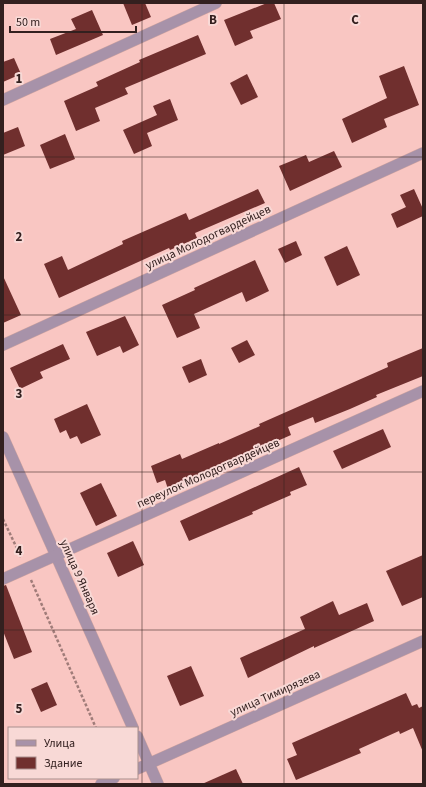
<svg xmlns="http://www.w3.org/2000/svg" width="426" height="787" font-family="'Source Sans 3',sans-serif">
	<rect width="100%" height="100%" fill="#f9c6c2"/>
	<g fill="#702f2e">
		<polygon points="123,3 145,3 151,17 132,25"/>
		<polygon points="267,3 274,3 281,19 250,31 253,38 235,46 224,20"/>
		<polygon points="92,10 103,35 56,55 50,39 76,29 71,19"/>
		<polygon points="198,35 206,54 125,88 128,94 95,108 100,121 76,131 64,101 98,86 96,82 140,62 139,60"/>
		<polygon points="14,58 21,74 3,82 3,62"/>
		<polygon points="404,66 419,105 384,119 387,127 352,143 342,119 387,98 379,76"/>
		<polygon points="247,74 258,97 241,105 230,83"/>
		<polygon points="170,99 178,120 147,133 152,146 134,154 123,130 157,115 153,106"/>
		<polygon points="18,127 25,146 3,155 3,133"/>
		<polygon points="65,134 75,159 50,169 40,145"/>
		<polygon points="334,151 342,167 290,191 279,166 306,155 309,162"/>
		<polygon points="258,189 265,203 195,233 197,238 170,250 169,248 59,298 44,264 62,256 68,270 123,244 122,241 186,213 189,220"/>
		<polygon points="414,189 423,209 423,216 397,228 391,214 406,207 400,195"/>
		<polygon points="296,241 302,255 285,263 278,249"/>
		<polygon points="347,246 360,275 337,286 324,257"/>
		<polygon points="255,260 269,291 246,302 242,292 194,314 200,328 177,338 162,305 195,290 194,288"/>
		<polygon points="3,276 21,315 3,323"/>
		<polygon points="125,316 139,345 123,353 120,346 97,356 86,332"/>
		<polygon points="247,340 255,355 239,363 231,348"/>
		<polygon points="63,344 70,359 40,372 43,378 20,389 10,368"/>
		<polygon points="423,348 423,376 376,395 377,397 350,409 315,423 313,417 288,427 291,435 168,489 165,480 157,483 151,466 180,454 182,459 219,443 219,444 260,426 259,424 388,367 387,363"/>
		<polygon points="201,359 207,375 189,383 182,367"/>
		<polygon points="87,404 101,435 81,444 77,436 70,439 66,430 60,433 54,419"/>
		<polygon points="383,429 391,447 342,469 333,451"/>
		<polygon points="299,467 307,485 290,492 291,495 252,512 253,514 189,541 180,521"/>
		<polygon points="101,483 117,516 96,526 80,493"/>
		<polygon points="133,541 144,565 118,577 107,553"/>
		<polygon points="423,555 423,597 402,606 386,571"/>
		<polygon points="6,585 32,652 14,659 3,631 3,586"/>
		<polygon points="333,601 339,615 367,603 374,621 314,648 314,646 248,678 240,658 305,629 300,617"/>
		<polygon points="191,666 204,696 180,706 167,676"/>
		<polygon points="47,682 57,705 41,712 31,689"/>
		<polygon points="406,693 412,706 417,704 419,708 423,706 423,752 413,728 400,734 399,731 359,749 361,753 296,780 287,759 297,755 292,743"/>
		<polygon points="236,769 243,784 202,784"/>
	</g>
	<g fill="none" stroke-linecap="round" stroke-linejoin="round">
		<defs>
			<g id="minor">
				<polyline points="3,100 216,3"/>
				<polyline points="3,345 423,153"/>
				<polyline points="3,437 133,728"/>
				<polyline points="3,579 423,391"/>
				<polyline points="137,736 158,784"/>
				<polyline points="137,769 423,641"/>
				<polyline points="101,784 114,778"/>
			</g>
		</defs>
		<use href="#minor" stroke="#d1a5a1" stroke-width="12"/>
		<g stroke="#a07c79" stroke-width="2.5" stroke-dasharray="3 2" stroke-linecap="butt">
			<polyline points="3,519 21,557"/>
			<polyline points="31,580 96,728"/>
		</g>
		<use href="#minor" stroke="#a792a9" stroke-width="11"/>
	</g>
	<path fill="none" stroke="#33201f" stroke-width="1" stroke-opacity="0.55" d="M142,3V784M284,3V784M3,157H423M3,315H423M3,472H423M3,630H423"/>
	<g text-anchor="middle" stroke-width="4" stroke-linejoin="round" paint-order="stroke">
		<g font-size="12" fill="#33201f" stroke="#f8d9d6">
			<text transform="translate(208 237) rotate(-25)" y="4">улица Молодогвардейцев</text>
			<text transform="translate(208 473) rotate(-24)" y="4">переулок Молодогвардейцев</text>
			<text transform="translate(80 577) rotate(66)" y="4">улица 9 Января</text>
			<text transform="translate(275 693) rotate(-24)" y="4">улица Тимирязева</text>
		</g>
	</g>
	<g font-size="13" text-anchor="middle" font-weight="bold" fill="#33201f" stroke="#f8d9d6" stroke-width="4" stroke-linejoin="round" paint-order="stroke">
		<text x="213" y="24">B</text>
		<text x="355" y="24">C</text>
		<text x="19" y="83">1</text>
		<text x="19" y="241">2</text>
		<text x="19" y="398">3</text>
		<text x="19" y="555">4</text>
		<text x="19" y="713">5</text>
	</g>
	<rect width="426" height="787" fill="none" stroke="#33201f" stroke-width="8"/>
	<rect x="8" y="727" width="130" height="52" fill="#f8d9d6" stroke="#a98f8d"/>
	<rect x="16" y="740" width="20" height="6" fill="#a792a9" stroke="#a98f8d"/>
	<text x="44" y="747" font-size="12" fill="#33201f">Улица</text>
	<rect x="16" y="757" width="20" height="12" fill="#702f2e" stroke="#a98f8d"/>
	<text x="44" y="767" font-size="12" fill="#33201f">Здание</text>
	<path d="M10 26v6h126v-6" fill="none" stroke="#33201f" stroke-width="2"/>
	<text x="16" y="26" font-size="12" fill="#33201f" stroke="#f8d9d6" stroke-width="3" paint-order="stroke">50 m</text>
</svg>
